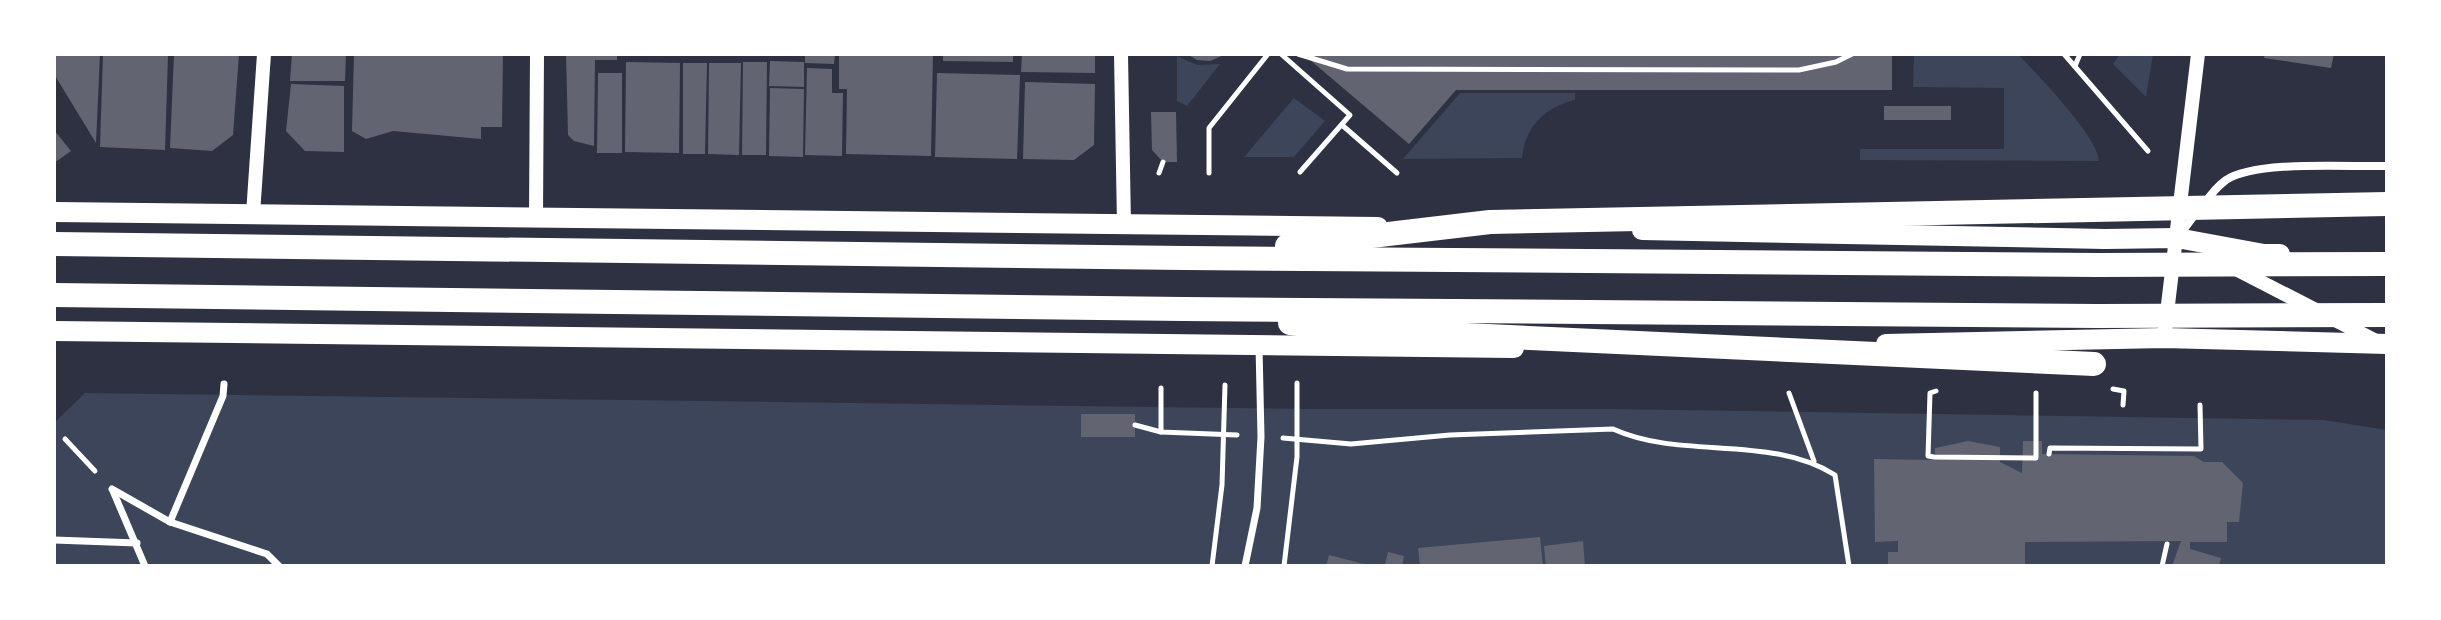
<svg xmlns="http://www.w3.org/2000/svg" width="2441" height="620" font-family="'Libre Baskerville',serif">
	<rect width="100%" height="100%" fill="#2d3142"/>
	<g fill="#3c4559">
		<path d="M1914,54H2018C2036,73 2099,138 2099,161L1860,160V149H2004V88L1913,87Z"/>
		<polygon points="2120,54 2153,54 2146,97 2113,64"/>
		<polygon points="1177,56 1197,65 1220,64 1187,106 1177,101"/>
		<path d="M1460,93H1575V100C1545,107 1525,127 1522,158L1403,159Z"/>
		<polygon points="1294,98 1325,121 1294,157 1244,157"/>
		<polygon points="85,393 1310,409 1613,409 2324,420 2387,430 2387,566 54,566 54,423"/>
	</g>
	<g fill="#626471">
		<polygon points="54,54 100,54 96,143 54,74"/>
		<polygon points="103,54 168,54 165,150 100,147"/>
		<polygon points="174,54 239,54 233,135 212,151 170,148"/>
		<polygon points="292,54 346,54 345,81 290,81"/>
		<polygon points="354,54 503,54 502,127 481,127 481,139 393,131 366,139 352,131"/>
		<polygon points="566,54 617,54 617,60 595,60 594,146 574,141 568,135"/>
		<polygon points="805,54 835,54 834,64 805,63"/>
		<polygon points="839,54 933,54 931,156 846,154 847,89 839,89"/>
		<polygon points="943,54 1013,54 1013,62 943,61"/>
		<polygon points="1022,54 1095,54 1095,73 1021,72"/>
		<polygon points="1187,54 1226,54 1210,61 1197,60"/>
		<polygon points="1303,54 1892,54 1892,90 1456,90 1409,144"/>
		<polygon points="2265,54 2334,54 2331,68 2264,58"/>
		<polygon points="770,61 804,62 804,87 769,86"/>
		<polygon points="626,62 680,63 679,153 625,152"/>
		<polygon points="743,62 767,62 766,155 742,155"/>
		<polygon points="683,63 707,63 705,154 683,154"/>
		<polygon points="709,63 741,63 739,155 708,154"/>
		<polygon points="807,68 832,69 832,93 843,93 842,156 805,155"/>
		<polygon points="598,73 622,73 622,153 597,153"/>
		<polygon points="937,73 1020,75 1017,159 935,157"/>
		<polygon points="1025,82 1095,84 1094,145 1074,160 1023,159"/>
		<polygon points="291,84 344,86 344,152 305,151 286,131"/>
		<polygon points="770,88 804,89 803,157 769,156"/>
		<rect x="1884" y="106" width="67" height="14"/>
		<polygon points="1151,112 1176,112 1177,162 1163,162 1152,150"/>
		<polygon points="54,130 71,151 54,163"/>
		<rect x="1081" y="414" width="54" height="23"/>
		<polygon points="1968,441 2000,447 2000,462 2022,473 2023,441 2042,441 2042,454 2194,456 2204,462 2222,462 2243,483 2239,522 2227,522 2227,542 2190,542 2190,549 2221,558 2219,566 2172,566 2181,541 2025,542 2025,566 1888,566 1888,552 1898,552 1898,541 1875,542 1874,459 1935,460 1935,448"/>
		<polygon points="1540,537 1543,566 1420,566 1418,548"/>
		<polygon points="1583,541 1585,566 1546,566 1544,546"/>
		<polygon points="1388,552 1404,556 1402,566 1385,564"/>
		<polygon points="1329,555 1368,565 1368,566 1326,566"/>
	</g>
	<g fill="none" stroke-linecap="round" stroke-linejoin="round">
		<g stroke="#fff" stroke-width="5">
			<polyline points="1281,54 1350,115 1300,172"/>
			<polyline points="1298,54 1347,69 1799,70 1836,62 1852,54"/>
			<polyline points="2064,54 2148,151"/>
			<polyline points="2075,66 2080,54"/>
			<polyline points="1342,125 1397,173"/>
			<polyline points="1159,173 1163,162"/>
			<polyline points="1209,173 1209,128 1268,54"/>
			<polyline points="1161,388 1161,432"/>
			<polyline points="2113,389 2124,391 2123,405"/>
			<polyline points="1936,391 1930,393 1928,456 1934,457 2036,458 2036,393"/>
			<polyline points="1789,393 1814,461"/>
			<polyline points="1135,425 1161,432 1237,435"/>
			<path d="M1283,438L1351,444L1450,435L1613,429C1681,460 1770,434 1835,475L1849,566"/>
			<polyline points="65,439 95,471"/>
			<polyline points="2049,454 2050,448 2201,449 2200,405"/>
			<polyline points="1212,566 1222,485 1225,385"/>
			<polyline points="1284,566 1297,457 1297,383"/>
			<polyline points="2162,566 2167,544"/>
		</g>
		<g stroke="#fff" stroke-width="7">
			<polyline points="112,489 170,522 267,554 279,566"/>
			<polyline points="113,491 145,566"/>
			<polyline points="170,522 223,396 224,384"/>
			<polyline points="54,540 137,543"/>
			<polyline points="1245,566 1257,508 1261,437 1259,346"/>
		</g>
		<g stroke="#fff" stroke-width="8">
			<path d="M2205,203C2211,194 2218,186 2226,180C2257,160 2348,167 2387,166"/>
			<polyline points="2178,237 2196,213"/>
		</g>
		<g stroke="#fff" stroke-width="14">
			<polyline points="1121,54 1124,225"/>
			<polyline points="253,214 264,54"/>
			<polyline points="536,216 537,54"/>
			<polyline points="2234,268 2376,341"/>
			<polyline points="2164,338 2198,54"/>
		</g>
		<g stroke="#fff" stroke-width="20">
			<polyline points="54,212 1378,227"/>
			<polyline points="1642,230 2105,239 2177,238 2264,254 2280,254"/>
			<polyline points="54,331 1514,348"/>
			<polyline points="1886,344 2164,338 2387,344"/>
		</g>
		<g stroke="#fff" stroke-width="24">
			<polyline points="54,244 1185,258 2098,265 2387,264"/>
			<polyline points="1287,246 1490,222 2387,204"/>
			<polyline points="54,295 1183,309 2098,316 2387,315"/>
			<polyline points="1290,323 1336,329 2094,364"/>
		</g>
	</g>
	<rect width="2441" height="620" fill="none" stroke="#ffffff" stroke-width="112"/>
</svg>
